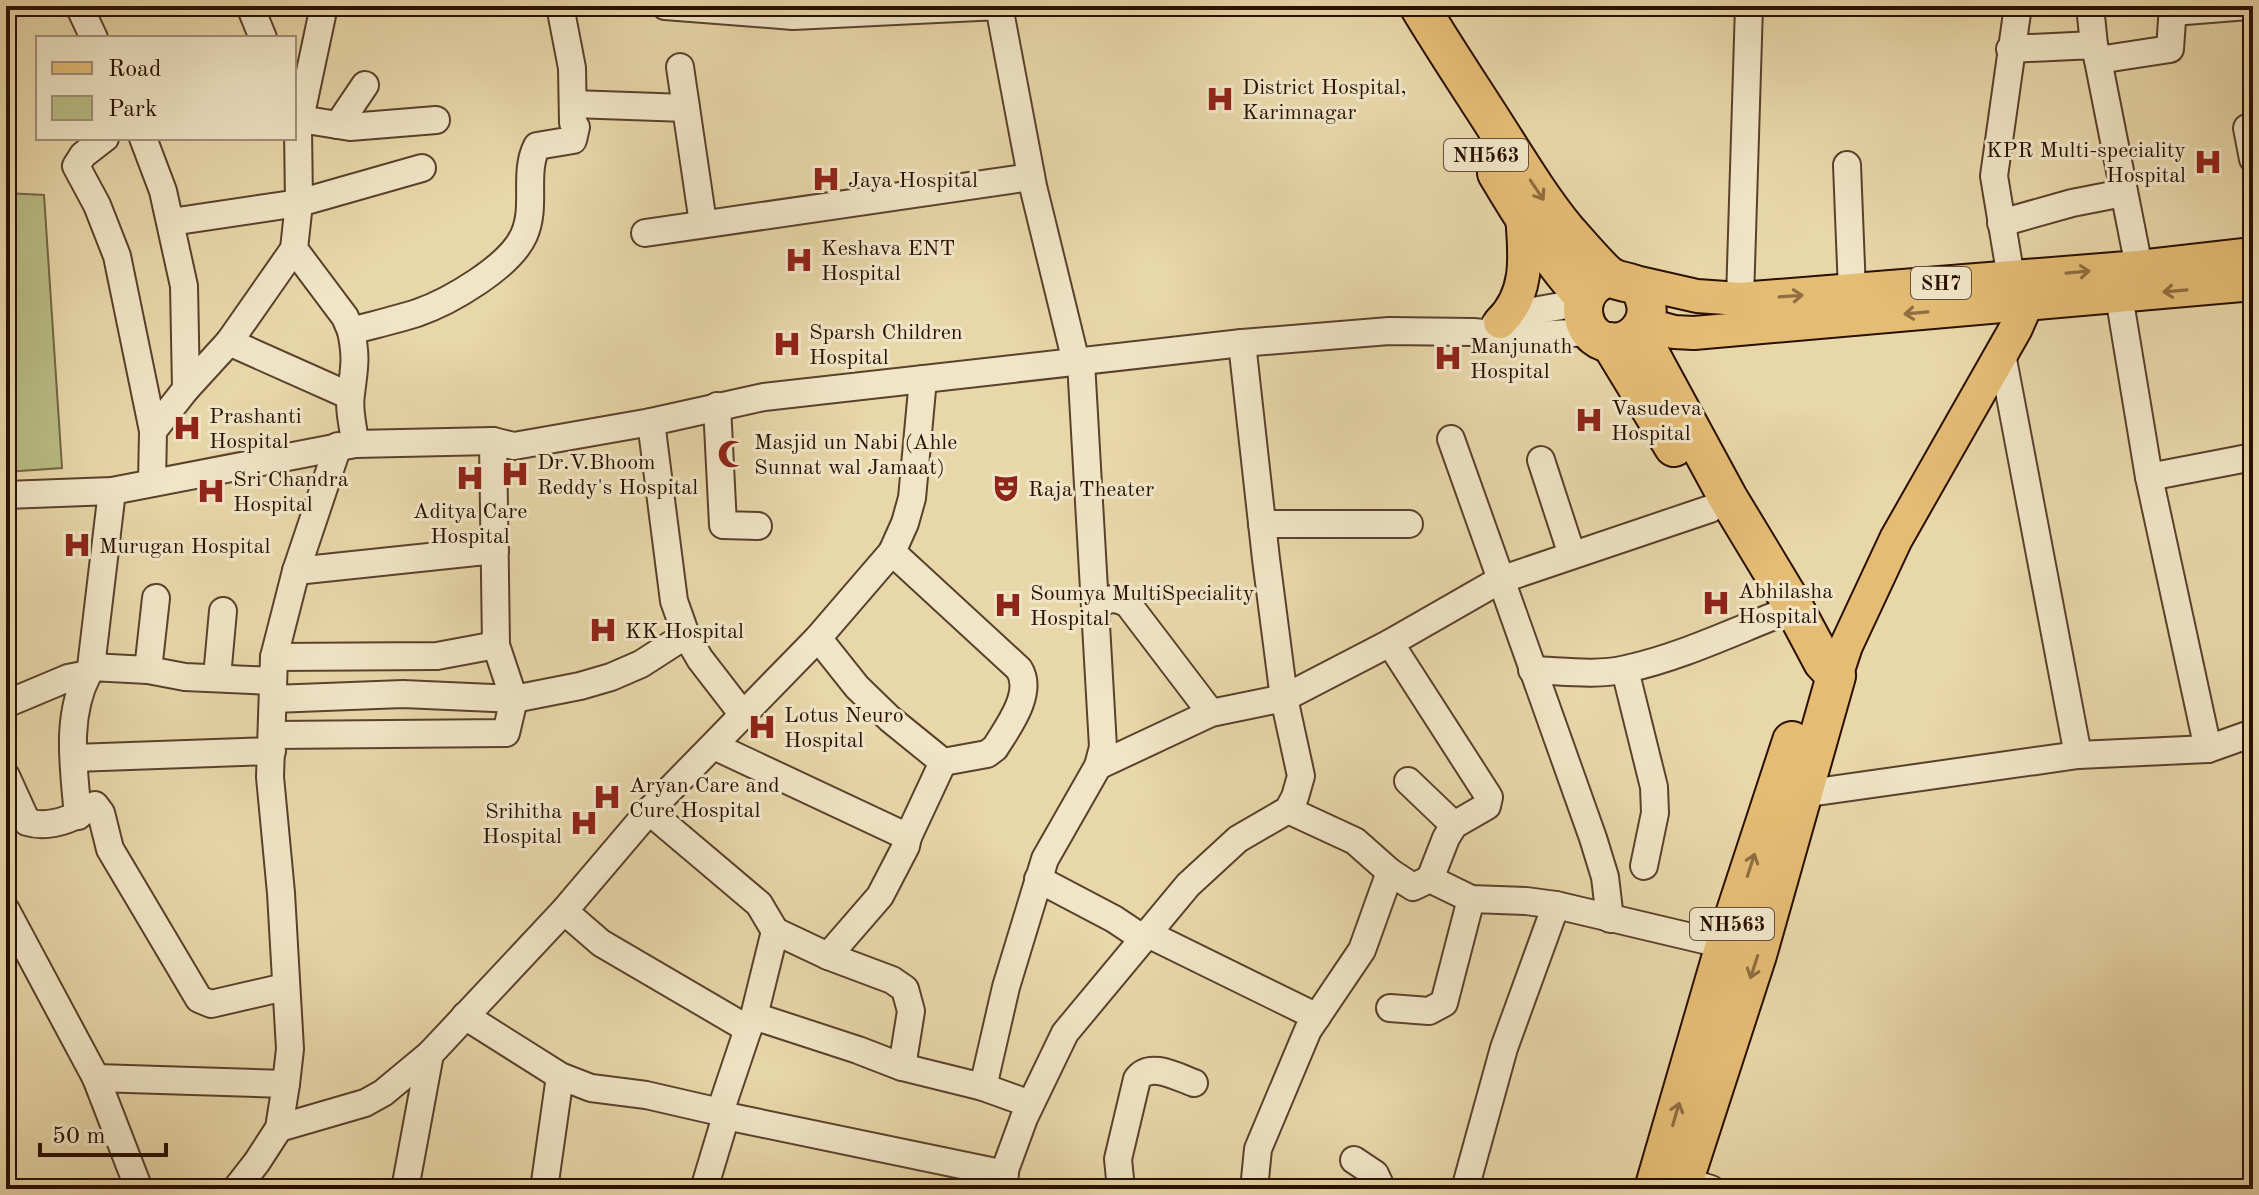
<svg xmlns="http://www.w3.org/2000/svg" width="2259" height="1195" font-family="'Old Standard TT',serif">
	<rect width="100%" height="100%" fill="#e8d7a9"/>
	<filter id="stains"><feTurbulence type="fractalNoise" baseFrequency=".0025" numOctaves="4"/><feColorMatrix values="0 0 0 0 .2 0 0 0 0 .09 0 0 0 0 .02 0 0 0 .5 -.17"/></filter>
	<radialGradient id="worn" r=".72"><stop offset=".6" stop-color="#630" stop-opacity="0"/><stop offset="1" stop-color="#630" stop-opacity=".3"/></radialGradient>
	<polygon fill="#b9bd86" stroke="#726644" stroke-width="2" points="6,193 44,195 62,468 6,472"/>
	<g fill="none" stroke-linecap="round" stroke-linejoin="round">
		<defs>
			<g id="minor">
				<polyline points="79,6 94,38"/>
				<polyline points="250,6 263,38"/>
				<polyline points="324,6 298,128 299,203 294,249 345,317 351,331"/>
				<polyline points="665,6 793,16 999,6 1033,186 1076,362"/>
				<polyline points="2090,6 2094,45"/>
				<polyline points="2173,12 2248,6"/>
				<polyline points="2010,49 2094,45 2098,60 2170,49 2173,6"/>
				<polyline points="2098,60 2139,267"/>
				<polyline points="680,67 703,223"/>
				<polyline points="573,104 686,108"/>
				<polyline points="300,119 350,127 436,120"/>
				<polyline points="338,125 365,85"/>
				<polyline points="2247,128 2253,159"/>
				<polyline points="105,138 83,155 76,166 97,205 117,256 153,431"/>
				<polyline points="143,138 163,191 184,286 186,389 153,431 152,483"/>
				<polyline points="1847,165 1852,291"/>
				<polyline points="171,222 299,203 422,168"/>
				<polyline points="2001,223 2072,203 2123,193"/>
				<polyline points="645,233 1031,177"/>
				<polyline points="2011,278 1994,176 2018,6"/>
				<polyline points="2119,296 2149,477 2208,749 2253,733"/>
				<polyline points="1740,299 1749,6"/>
				<polyline points="1495,324 1533,311 1584,302"/>
				<polyline points="229,342 350,396"/>
				<polyline points="2002,354 2078,755"/>
				<polyline points="186,389 229,342 294,249"/>
				<polyline points="717,406 723,525 758,526"/>
				<polyline points="651,422 674,601 686,635 700,659 744,716"/>
				<polyline points="1451,439 1593,838 1605,877 1610,919"/>
				<path d="M355,444C354,429 348,410 351,394C354,368 357,359 351,331C373,325 395,320 417,313C449,302 510,267 524,235C537,206 523,173 537,146L573,140L576,127L573,123L572,68L560,6"/>
				<polyline points="1541,460 1572,555"/>
				<polyline points="2149,477 2253,457"/>
				<polyline points="6,495 112,491 355,444 493,441 514,446 651,422 764,397 1242,343 1389,331 1473,332 1514,336 1591,332"/>
				<polyline points="1262,524 1409,524"/>
				<path d="M892,552L1019,669C1034,693 1008,727 995,748L987,754L943,762"/>
				<polyline points="296,571 495,550"/>
				<path d="M1095,605C1108,599 1115,596 1128,604L1211,713"/>
				<polyline points="1390,643 1489,797 1487,806 1454,825 1446,838 1430,879"/>
				<polyline points="274,657 437,656 496,645"/>
				<polyline points="91,667 112,491"/>
				<polyline points="148,670 156,598"/>
				<path d="M1532,670C1563,671 1596,676 1626,669C1677,658 1726,635 1774,616"/>
				<polyline points="1625,670 1654,787 1655,813 1644,866"/>
				<polyline points="217,677 223,611"/>
				<polyline points="273,699 403,694 514,699 580,686 611,677 641,664 686,635"/>
				<polyline points="6,704 68,678 88,674 91,667 148,670 185,677 273,681"/>
				<polyline points="273,735 506,733 514,699 496,645 493,441"/>
				<polyline points="714,746 908,837"/>
				<polyline points="74,758 272,751"/>
				<polyline points="1098,766 1211,713 1284,698 1390,643 1500,580 1710,509"/>
				<path d="M6,776L27,822C50,829 75,818 95,805L101,813L110,849L199,999L211,1004L285,987"/>
				<polyline points="1408,781 1454,825"/>
				<polyline points="1802,794 2078,755 2208,749"/>
				<polyline points="1288,810 1355,841 1390,872 1413,887 1430,879 1471,899 1526,901 1556,905"/>
				<polyline points="649,811 759,904 775,931"/>
				<path d="M78,816C74,769 65,717 88,674"/>
				<polyline points="1038,879 1114,919 1144,939"/>
				<polyline points="6,910 96,1078 139,1189"/>
				<polyline points="564,911 601,943 748,1029 754,1016 775,931 828,956 880,896 906,846 908,837 943,762 890,719 857,687 818,638"/>
				<polyline points="1146,933 1317,1017"/>
				<polyline points="828,956 892,980 905,989 911,1011 902,1067"/>
				<polyline points="1390,1008 1429,1011 1444,1003 1471,899"/>
				<polyline points="465,1016 560,1076 591,1088 646,1095 720,1112 748,1029"/>
				<polyline points="754,1016 858,1050 902,1067 983,1087 1030,1104"/>
				<polyline points="96,1078 286,1084"/>
				<polyline points="983,1087 1006,987 1045,859 1098,766 1103,747 1081,362"/>
				<polyline points="726,1116 1005,1174"/>
				<polyline points="279,1128 365,1103 383,1093 430,1054"/>
				<polyline points="1354,1160 1375,1174 1382,1189"/>
				<polyline points="1668,1176 1711,1189"/>
				<polyline points="236,1189 257,1162 279,1128 286,1084 290,1049 281,893 270,777 274,657 296,571 338,446"/>
				<polyline points="405,1189 430,1054 564,911 649,811 818,638 892,552 905,523 912,498 923,379"/>
				<polyline points="544,1189 560,1076"/>
				<polyline points="704,1189 726,1116 720,1112"/>
				<polyline points="998,1189 1024,1118 1065,1033 1188,885 1238,839 1288,810 1295,797 1301,776 1284,698 1266,559 1242,343"/>
				<path d="M1121,1189L1118,1159L1137,1079C1150,1061 1177,1077 1194,1083"/>
				<polyline points="1254,1189 1258,1149 1308,1030 1362,950 1390,872"/>
				<polyline points="1465,1189 1504,1048 1556,905 1725,945"/>
			</g>
			<g id="major">
				<polyline points="1631,281 1697,296 1740,299 2139,267 2253,254"/>
				<path d="M1500,322C1530,293 1525,254 1522,215"/>
				<polyline points="1644,324 1674,332 1694,333 2253,284"/>
				<polyline points="1836,676 1846,646 1896,539 2016,328 2027,303 2030,287"/>
			</g>
			<g id="highway">
				<path d="M1419,6C1443,46 1469,85 1494,124C1517,160 1539,197 1566,230C1574,239 1603,273 1612,278C1627,285 1639,279 1645,300C1651,318 1639,338 1620,342C1580,350 1566,287 1611,277"/>
				<path d="M1497,173C1523,217 1550,259 1585,298"/>
				<polyline points="1638,332 1728,498 1792,604 1823,662 1836,676 1757,955 1681,1189"/>
				<polyline points="1610,342 1674,447"/>
				<polyline points="1654,1189 1725,945 1792,741"/>
			</g>
		</defs>
		<use href="#minor" stroke="#5a412c" stroke-width="30"/>
		<use href="#major" stroke="#2a0f02" stroke-width="36"/>
		<use href="#highway" stroke="#2a0f02" stroke-width="42"/>
		<use href="#minor" stroke="#f0e5c7" stroke-width="26"/>
		<use href="#major" stroke="#e4bc74" stroke-width="32"/>
		<use href="#highway" stroke="#e4bc74" stroke-width="38"/>
	</g>
	<defs><path id="oneway-shaft" d="M-6 0H5M1.5-3L5.5 0L1.5 3" fill="none" stroke-width="1.6" stroke-linecap="round" stroke-linejoin="round" transform="scale(2)"/></defs>
	<g stroke="#906e41">
		<use href="#oneway-shaft" transform="translate(1537 190) rotate(56)"/>
		<use href="#oneway-shaft" transform="translate(2078 272) rotate(-5)"/>
		<use href="#oneway-shaft" transform="translate(2175 291) rotate(175)"/>
		<use href="#oneway-shaft" transform="translate(1791 296) rotate(-4)"/>
		<use href="#oneway-shaft" transform="translate(1916 313) rotate(175)"/>
		<use href="#oneway-shaft" transform="translate(1751 865) rotate(-72)"/>
		<use href="#oneway-shaft" transform="translate(1754 967) rotate(108)"/>
		<use href="#oneway-shaft" transform="translate(1676 1114) rotate(-74)"/>
	</g>
	<defs>
		<symbol id="hospital-bare" viewBox="-9 -9 18 18"><path d="M-5-5h3v3.5h4V-5h3V5h-3V1.5h-4V5h-3Z" fill="#8f2418" stroke="#f0e5c7" stroke-width="2.5" paint-order="stroke"/></symbol>
		<symbol id="mosque-bare" viewBox="-9 -9 18 18"><path d="M3.5-4.9A6 6 0 1 0 3.5 4.9A5 5 0 1 1 3.5-4.9Z" fill="#8f2418" stroke="#f0e5c7" stroke-width="2.5" paint-order="stroke"/></symbol>
		<symbol id="theatre-bare" viewBox="-9 -9 18 18"><path d="M-5-5.5Q0-4 5-5.5V0Q5 5 0 6Q-5 5-5 0ZM-3.3-2.5H-1v1.5H-3.3ZM1-2.5H3.3v1.5H1ZM-2.8 1Q0 5.5 2.8 1Z" fill="#8f2418" stroke="#f0e5c7" stroke-width="2.5" paint-order="stroke"/></symbol>
	</defs>
	<g fill-rule="evenodd">
		<use href="#hospital-bare" x="1200" y="79" width="40" height="40"/>
		<use href="#hospital-bare" x="2188" y="142" width="40" height="40"/>
		<use href="#hospital-bare" x="806" y="159" width="40" height="40"/>
		<use href="#hospital-bare" x="779" y="240" width="40" height="40"/>
		<use href="#hospital-bare" x="767" y="324" width="40" height="40"/>
		<use href="#hospital-bare" x="1428" y="338" width="40" height="40"/>
		<use href="#hospital-bare" x="1569" y="400" width="40" height="40"/>
		<use href="#hospital-bare" x="167" y="408" width="40" height="40"/>
		<use href="#mosque-bare" x="712" y="434" width="40" height="40"/>
		<use href="#hospital-bare" x="495" y="454" width="40" height="40"/>
		<use href="#hospital-bare" x="450" y="458" width="40" height="40"/>
		<use href="#theatre-bare" x="986" y="468" width="40" height="40"/>
		<use href="#hospital-bare" x="191" y="471" width="40" height="40"/>
		<use href="#hospital-bare" x="57" y="525" width="40" height="40"/>
		<use href="#hospital-bare" x="1696" y="583" width="40" height="40"/>
		<use href="#hospital-bare" x="988" y="585" width="40" height="40"/>
		<use href="#hospital-bare" x="583" y="610" width="40" height="40"/>
		<use href="#hospital-bare" x="742" y="707" width="40" height="40"/>
		<use href="#hospital-bare" x="587" y="777" width="40" height="40"/>
		<use href="#hospital-bare" x="564" y="803" width="40" height="40"/>
	</g>
	<g text-anchor="middle" stroke-width="6" stroke-linejoin="round" paint-order="stroke">
		<g fill="#f0e5c7" stroke="#654f3d" stroke-width="2">
			<rect x="1444" y="139" width="84" height="32" rx="6"/>
			<rect x="1911" y="267" width="60" height="32" rx="6"/>
			<rect x="1690" y="908" width="84" height="32" rx="6"/>
		</g>
		<g font-size="20" font-weight="bold" fill="#2a0f02">
			<text x="1486" y="162">NH563</text>
			<text x="1941" y="290">SH7</text>
			<text x="1732" y="931">NH563</text>
		</g>
		<g font-size="22" fill="#2a0f02" stroke="#f0e5c7" text-anchor="start">
			<text x="1242" y="94">District Hospital,<tspan x="1242" dy="25">Karimnagar</tspan></text>
			<text x="2186" y="157" text-anchor="end">KPR Multi-speciality<tspan x="2186" dy="25">Hospital</tspan></text>
			<text x="848" y="187">Jaya Hospital</text>
			<text x="821" y="255">Keshava ENT<tspan x="821" dy="25">Hospital</tspan></text>
			<text x="809" y="339">Sparsh Children<tspan x="809" dy="25">Hospital</tspan></text>
			<text x="1470" y="353">Manjunath<tspan x="1470" dy="25">Hospital</tspan></text>
			<text x="1611" y="415">Vasudeva<tspan x="1611" dy="25">Hospital</tspan></text>
			<text x="209" y="423">Prashanti<tspan x="209" dy="25">Hospital</tspan></text>
			<text x="754" y="449">Masjid un Nabi (Ahle<tspan x="754" dy="25">Sunnat wal Jamaat)</tspan></text>
			<text x="537" y="469">Dr.V.Bhoom<tspan x="537" dy="25">Reddy's Hospital</tspan></text>
			<text x="233" y="486">Sri Chandra<tspan x="233" dy="25">Hospital</tspan></text>
			<text x="1028" y="496">Raja Theater</text>
			<text x="470" y="518" text-anchor="middle">Aditya Care<tspan x="470" dy="25">Hospital</tspan></text>
			<text x="99" y="553">Murugan Hospital</text>
			<text x="1738" y="598">Abhilasha<tspan x="1738" dy="25">Hospital</tspan></text>
			<text x="1030" y="600">Soumya MultiSpeciality<tspan x="1030" dy="25">Hospital</tspan></text>
			<text x="625" y="638">KK Hospital</text>
			<text x="784" y="722">Lotus Neuro<tspan x="784" dy="25">Hospital</tspan></text>
			<text x="629" y="792">Aryan Care and<tspan x="629" dy="25">Cure Hospital</tspan></text>
			<text x="562" y="818" text-anchor="end">Srihitha<tspan x="562" dy="25">Hospital</tspan></text>
		</g>
	</g>
	<rect width="2259" height="1195" fill="none" stroke="#e8d7a9" stroke-width="32"/>
	<rect x="8" y="8" width="2243" height="1179" fill="none" stroke="#2a0f02" stroke-width="4"/>
	<rect x="16" y="16" width="2227" height="1163" fill="none" stroke="#2a0f02" stroke-width="2"/>
	<rect x="36" y="36" width="260" height="104" fill="#f0e5c7" stroke="#a18f78" stroke-width="2"/>
	<rect x="52" y="62" width="40" height="12" fill="#e4bc74" stroke="#a18f78" stroke-width="2"/>
	<text x="108" y="76" font-size="24" fill="#2a0f02">Road</text>
	<rect x="52" y="96" width="40" height="24" fill="#b9bd86" stroke="#a18f78" stroke-width="2"/>
	<text x="108" y="116" font-size="24" fill="#2a0f02">Park</text>
	<path d="M40 1143v12h126v-12" fill="none" stroke="#2a0f02" stroke-width="4"/>
	<text x="52" y="1143" font-size="24" fill="#2a0f02" stroke="#f0e5c7" stroke-width="6" paint-order="stroke">50 m</text>
	<rect width="100%" height="100%" filter="url(#stains)"/>
	<rect width="100%" height="100%" fill="url(#worn)"/>
</svg>
